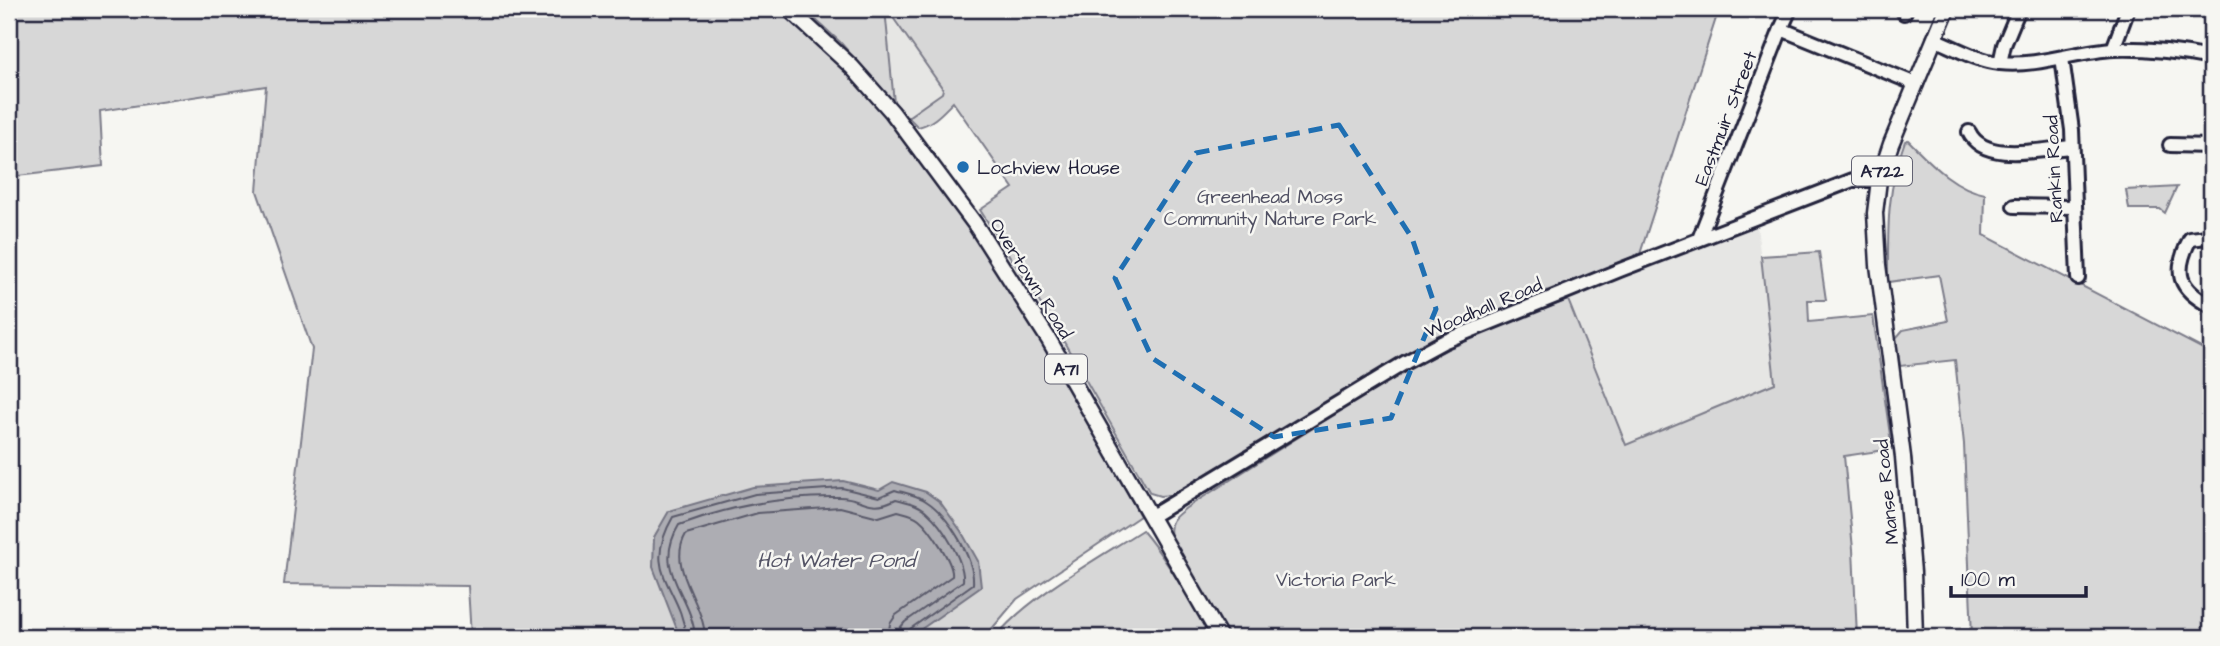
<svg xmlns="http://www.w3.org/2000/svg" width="2220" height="646" font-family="'Architects Daughter',sans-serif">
	<rect width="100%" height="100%" fill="#f6f6f2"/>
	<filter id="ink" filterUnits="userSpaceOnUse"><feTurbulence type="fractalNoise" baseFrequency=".0143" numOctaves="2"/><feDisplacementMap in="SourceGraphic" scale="14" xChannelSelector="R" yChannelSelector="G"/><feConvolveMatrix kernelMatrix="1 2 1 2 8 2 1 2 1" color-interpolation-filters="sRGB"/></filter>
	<g filter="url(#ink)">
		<g fill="#e6e6e4">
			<polygon points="885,9 943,89 942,93 908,117 894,103"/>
			<polygon points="1757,226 1775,383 1626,445 1568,300"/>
		</g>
		<g fill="#d7d7d7" stroke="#7c7c89" stroke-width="2">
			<path d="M9,9H159L160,11L219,17L220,9H777C937,140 1043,337 1140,516L1017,599L985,637H471L468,586L284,584L312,349L257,191L266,86L100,111L103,166L9,177Z"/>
			<polygon points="804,9 885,9 894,103 840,42"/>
			<path d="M887,9H1719L1640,254L1459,328L1412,353L1171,495L1160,496L1150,493L1056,328L980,210L1013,188L953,102C942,113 934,123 918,127L908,117L942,93L943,89Z"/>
			<path d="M1908,140C1930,162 1953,188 1985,194L1984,235L2211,353V637H1972L1964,444L1955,360L1900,366L1896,338L1903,330L1948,321L1939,275L1888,282C1888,229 1886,192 1905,141Z"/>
			<polygon points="2177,187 2165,213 2160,209 2129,209 2126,190"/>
			<path d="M1819,252L1826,300H1808L1809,322L1873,316L1892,449L1844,456L1853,549L1857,637H1229L1171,538C1168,521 1173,518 1186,508L1392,378L1468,338L1568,300L1626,445L1775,383L1761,256Z"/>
			<path d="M1142,530C1169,562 1189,600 1212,637H996C1025,599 1100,557 1142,530Z"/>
		</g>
		<polygon fill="#adadb3" stroke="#757583" stroke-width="2" points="843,481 879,490 893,482 926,492 940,502 961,531 978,561 981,587 910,637 680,637 653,567 654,537 669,511 753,487"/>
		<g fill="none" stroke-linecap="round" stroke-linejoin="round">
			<g stroke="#5a5a6b" stroke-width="2">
				<path d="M686,637C681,586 640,574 673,517L755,494L842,488L879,497L895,490C905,493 917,495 926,501C948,515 975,559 973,584L910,629L907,637"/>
				<path d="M695,637C692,593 651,572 679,525C730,506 785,496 839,497C865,497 869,513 896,499C907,502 919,504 927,512C942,525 965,562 963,581L905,622L900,628L898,637"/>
				<path d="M705,637C704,602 666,568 686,534L758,513L840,507L879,517L898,511C905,513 913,514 919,519C929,527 954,563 952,576L896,615L890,624L888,637"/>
			</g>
			<defs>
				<g id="minor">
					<polyline points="1904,13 1906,9"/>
					<polyline points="1781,29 1790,9"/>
					<path d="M1934,39C1955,48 1978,61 2000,63C2039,67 2076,51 2114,49C2146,48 2180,52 2211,58"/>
					<polyline points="2113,49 2128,9"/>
					<polyline points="2062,58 2072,130 2078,278"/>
					<polyline points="2000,63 2004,45 2019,9"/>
					<path d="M1969,132C1984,164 2042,149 2072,147"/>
					<polyline points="2170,145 2211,146"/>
					<polyline points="2014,206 2075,207"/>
					<path d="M2207,237L2190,239C2173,272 2178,289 2211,306"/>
					<polyline points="1699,239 1781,29 1916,84"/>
					<polyline points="1152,516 1406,362 1443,342 1620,270 1853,180 1879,180"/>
				</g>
				<g id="major">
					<polyline points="789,9 852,67 892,112 975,224 1049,340 1220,637"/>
					<polyline points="1915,637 1913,572 1903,457 1878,265 1875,213 1879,180 1891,144 1947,9"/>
				</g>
			</defs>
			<use href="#minor" stroke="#22223b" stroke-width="18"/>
			<use href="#major" stroke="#22223b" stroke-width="19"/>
			<use href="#minor" stroke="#f6f6f2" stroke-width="12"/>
			<use href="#major" stroke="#f6f6f2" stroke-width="14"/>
		</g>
	</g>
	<path fill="none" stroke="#1f6fb2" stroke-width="5" stroke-dasharray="14 9" stroke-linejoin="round" d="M1339,125L1412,238L1436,309L1391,418L1274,437L1152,358L1115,278L1196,153Z"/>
	<circle fill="#1f6fb2" stroke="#f6f6f2" stroke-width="2.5" cx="963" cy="167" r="7"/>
	<g text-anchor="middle" stroke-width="5" stroke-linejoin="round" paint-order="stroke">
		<g fill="#f6f6f2" stroke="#626272" stroke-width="2">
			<rect x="1852" y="156.5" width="60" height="29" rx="5"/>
			<rect x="1045" y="354.5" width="42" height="29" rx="5"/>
		</g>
		<g font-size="18" font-weight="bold" fill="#22223b">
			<text x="1882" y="177">A722</text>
			<text x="1066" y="375">A71</text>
		</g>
		<g font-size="19" fill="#22223b" stroke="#f6f6f2">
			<text transform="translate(1725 118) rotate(-69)" y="7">Eastmuir Street</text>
			<text transform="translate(2053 169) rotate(-93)" y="7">Rankin Road</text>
			<text transform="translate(1032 278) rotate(58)" y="7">Overtown Road</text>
			<text transform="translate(1483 307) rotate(-23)" y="7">Woodhall Road</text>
			<text transform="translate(1886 492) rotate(-96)" y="7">Manse Road</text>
		</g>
		<g font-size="19" fill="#22223b" stroke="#f6f6f2" text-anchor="start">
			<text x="977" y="174">Lochview House</text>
		</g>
		<g font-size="19" fill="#4f4f62" stroke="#f6f6f2">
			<text x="1270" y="203">Greenhead Moss<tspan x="1270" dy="22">Community Nature Park</tspan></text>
			<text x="1336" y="586">Victoria Park</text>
		</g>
		<g font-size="21" font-style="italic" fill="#535365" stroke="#f6f6f2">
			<text x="836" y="567">Hot Water Pond</text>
		</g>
	</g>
	<rect width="2220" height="646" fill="none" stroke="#f6f6f2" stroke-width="35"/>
	<rect x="18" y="18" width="2185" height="611" fill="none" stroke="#22223b" stroke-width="2.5" filter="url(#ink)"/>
	<path d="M1951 586v10h135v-10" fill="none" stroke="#22223b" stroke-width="3.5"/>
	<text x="1961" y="586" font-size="21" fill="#22223b" stroke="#f6f6f2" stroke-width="5" paint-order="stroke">100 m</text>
</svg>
